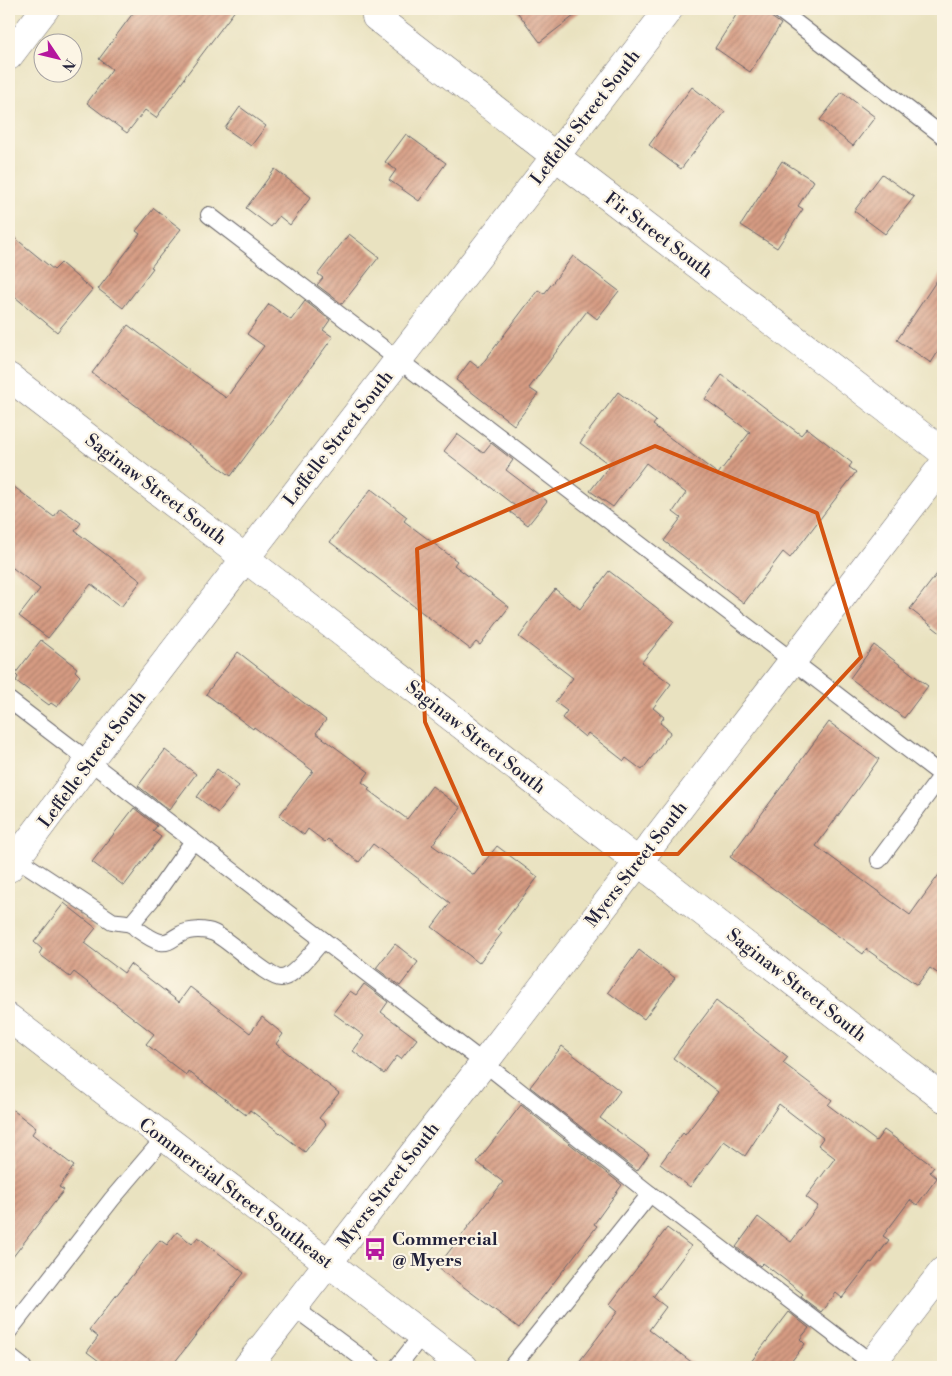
<svg xmlns="http://www.w3.org/2000/svg" width="952" height="1376" font-family="'Libre Bodoni',serif">
	<defs>
		<pattern id="building-hatch" width="6" height="6" patternUnits="userSpaceOnUse" patternTransform="scale(1.25)"><rect width="6" height="6" fill="#d69b82"/><path d="M-1 1l2-2M0 6l6-6M5 7l2-2" fill="none" stroke="#ad7e6c"/></pattern>
	</defs>
	<rect width="100%" height="100%" fill="#fcf5e5"/>
	<filter id="ink" filterUnits="userSpaceOnUse"><feTurbulence type="fractalNoise" baseFrequency=".02" numOctaves="2"/><feDisplacementMap in="SourceGraphic" scale="10" xChannelSelector="R" yChannelSelector="G"/><feConvolveMatrix kernelMatrix="1 2 1 2 8 2 1 2 1" color-interpolation-filters="sRGB"/></filter>
	<filter id="wash" filterUnits="userSpaceOnUse"><feTurbulence type="fractalNoise" baseFrequency=".0096" numOctaves="4" result="noise"/><feDisplacementMap in="SourceGraphic" scale="20" xChannelSelector="R" yChannelSelector="G"/><feGaussianBlur stdDeviation="1.12" result="paint"/><feColorMatrix in="noise" values="0 0 0 0 0 0 0 0 0 0 0 0 0 0 0 0 0 1.4 0 .05"/><feComposite in="paint" operator="in"/></filter>
	<g filter="url(#wash)">
		<rect width="100%" height="100%" fill="#e9e2c0"/>
		<g id="blocks">
			<g fill="url(#building-hatch)">
				<polygon points="136,9 236,9 184,78 185,78 156,118 145,110 127,133 87,103 112,69 99,59"/>
				<polygon points="515,9 583,9 540,42"/>
				<polygon points="740,9 760,9 781,24 750,72 715,48"/>
				<polygon points="692,87 725,112 681,169 649,145"/>
				<polygon points="842,92 875,117 853,146 820,120"/>
				<polygon points="240,107 266,126 251,146 225,128"/>
				<polygon points="406,134 446,163 419,201 389,180 396,170 385,162"/>
				<polygon points="782,161 814,181 798,206 803,209 777,248 741,225"/>
				<polygon points="275,169 311,197 290,225 279,216 271,227 246,208"/>
				<polygon points="882,174 914,197 885,234 854,211"/>
				<polygon points="154,208 181,229 151,267 153,268 123,308 98,289 140,234 136,231"/>
				<polygon points="9,233 54,270 61,263 92,290 57,332 9,292"/>
				<polygon points="349,234 379,257 342,304 317,285 323,278 318,274"/>
				<polygon points="573,256 619,291 597,319 587,311 529,388 538,394 514,425 456,380 470,361 479,368 538,290 544,294"/>
				<polygon points="943,271 943,344 931,363 897,340"/>
				<polygon points="305,301 330,320 323,330 333,337 231,476 92,373 128,325 226,398 264,346 247,334 269,304 291,320"/>
				<polygon points="722,375 801,435 807,428 852,463 849,467 856,472 790,558 783,552 744,603 664,541 681,518 673,512 686,493 646,463 613,507 590,491 610,465 580,443 618,392 656,421 653,425 718,474 750,432 705,399"/>
				<polygon points="457,434 483,453 491,443 513,460 506,470 547,501 528,525 510,512 515,506 444,451"/>
				<polygon points="9,483 54,517 60,508 81,523 75,531 141,581 121,607 91,584 48,638 19,616 40,589 9,565"/>
				<polygon points="371,489 407,517 404,521 457,561 454,565 509,607 480,645 476,642 470,649 330,542"/>
				<polygon points="943,566 943,635 910,609"/>
				<polygon points="609,571 674,621 642,662 671,684 653,708 664,717 660,723 671,732 642,770 626,758 624,761 588,733 585,737 562,718 567,711 555,702 573,678 519,637 555,589 580,609"/>
				<polygon points="41,640 77,668 75,671 80,676 57,707 51,703 49,705 16,681 18,677 15,674"/>
				<polygon points="874,645 928,686 904,718 850,678"/>
				<polygon points="238,652 326,720 316,733 369,772 362,782 370,788 368,790 407,819 432,786 461,808 432,845 474,875 497,846 538,877 498,930 502,933 479,963 432,927 450,903 373,844 359,862 328,839 325,842 308,829 304,835 279,816 313,771 254,727 253,729 206,694"/>
				<polygon points="829,722 879,759 816,846 910,915 943,869 943,977 930,968 917,985 866,949 863,954 730,857"/>
				<polygon points="165,750 196,774 169,810 138,786"/>
				<polygon points="217,769 239,786 218,813 197,797"/>
				<polygon points="134,808 157,826 153,831 161,837 124,886 92,862"/>
				<polygon points="64,903 96,928 84,943 124,973 130,964 179,1002 190,987 250,1033 262,1017 283,1034 276,1044 339,1093 319,1118 326,1124 305,1152 250,1110 246,1115 188,1071 186,1075 146,1044 154,1034 74,972 70,977 39,954 42,949 34,942"/>
				<polygon points="395,944 418,962 400,986 376,968"/>
				<polygon points="639,950 675,978 644,1019 608,992"/>
				<polygon points="364,984 388,1002 381,1012 417,1039 401,1059 397,1056 384,1074 353,1051 364,1036 333,1013 350,991 356,995"/>
				<polygon points="716,1001 788,1057 783,1063 832,1100 828,1105 876,1141 884,1130 934,1167 930,1172 937,1178 917,1205 910,1200 883,1236 889,1240 872,1263 870,1262 842,1298 836,1293 821,1312 801,1297 803,1294 763,1263 760,1266 736,1247 758,1217 791,1242 818,1206 806,1197 835,1158 818,1145 823,1138 779,1104 745,1156 724,1141 690,1187 660,1164 683,1133 685,1135 718,1092 673,1058"/>
				<polygon points="562,1046 620,1091 600,1118 649,1154 637,1171 530,1087"/>
				<polygon points="521,1105 622,1185 594,1224 597,1226 519,1328 437,1267 503,1182 477,1162"/>
				<polygon points="9,1107 36,1128 32,1134 74,1166 59,1187 64,1190 9,1262"/>
				<polygon points="667,1228 691,1246 653,1297 666,1307 649,1330 698,1367 575,1367 618,1311 610,1304"/>
				<polygon points="177,1232 192,1244 198,1237 244,1273 171,1367 107,1367 87,1352 98,1337 89,1330 160,1240 167,1245"/>
				<polygon points="789,1312 809,1328 800,1339 805,1344 787,1367 747,1367"/>
			</g>
		</g>
	</g>
	<g filter="url(#ink)">
		<use href="#blocks" fill-opacity="0" stroke="#68656a" stroke-width="1"/>
		<g fill="none" stroke-linecap="round" stroke-linejoin="round">
			<defs>
				<g id="lane">
					<polyline points="778,9 943,136"/>
					<polyline points="209,215 943,776"/>
					<polyline points="9,700 484,1063 650,1194 877,1367"/>
					<path d="M16,858L112,921C117,922 128,923 131,924C133,925 135,927 137,929C144,934 152,940 160,942C169,944 174,937 181,934C190,929 205,929 214,933C229,940 268,978 281,978C293,978 315,949 323,940"/>
					<polyline points="879,860 942,775"/>
					<polyline points="131,924 152,899 193,841"/>
					<polyline points="293,1307 374,1367"/>
					<polyline points="9,1331 112,1199 164,1138"/>
					<polyline points="9,1356 23,1367"/>
					<polyline points="397,1367 422,1335"/>
					<polyline points="511,1367 650,1194"/>
				</g>
				<g id="street">
					<polyline points="376,17 555,156 943,452"/>
					<polyline points="9,56 45,9"/>
					<path d="M9,377C322,615 632,858 943,1098"/>
					<polyline points="9,868 89,761 669,9"/>
					<polyline points="247,1367 484,1063 943,465"/>
					<polyline points="869,1367 943,1271"/>
				</g>
				<polyline id="primary" points="9,1018 464,1367"/>
			</defs>
			<use href="#lane" stroke="#68656a" stroke-width="18"/>
			<use href="#street" stroke="#68656a" stroke-width="29"/>
			<use href="#primary" stroke="#68656a" stroke-width="29"/>
			<use href="#lane" stroke="#fff" stroke-width="16"/>
			<use href="#street" stroke="#fff" stroke-width="28"/>
			<use href="#primary" stroke="#fff" stroke-width="28"/>
		</g>
	</g>
	<path fill="none" stroke="#d45411" stroke-width="4" stroke-linejoin="round" d="M655,446L817,513L861,657L678,854H483L425,722L417,549Z"/>
	<defs>
		<symbol id="bus-bare" viewBox="-9 -9 18 18"><path d="M-5-6H5V4H4V6H2V4H-2V6H-4V4H-5ZM-3.5-4V0h7V-4ZM-3.5 1.2v1.5H-2V1.2ZM2 1.2v1.5H3.5V1.2Z" fill="#b5179e" stroke="#fcf5e5" stroke-width="2.5" paint-order="stroke"/></symbol>
	</defs>
	<g fill-rule="evenodd">
		<use href="#bus-bare" x="359" y="1233" width="32" height="32"/>
	</g>
	<g text-anchor="middle" stroke-width="4.5" stroke-linejoin="round" paint-order="stroke">
		<g font-size="18" fill="#22223b" stroke="#fcf5e5">
			<text transform="translate(585 117) rotate(-52)" y="6">Leffelle Street South</text>
			<text transform="translate(659 235) rotate(37)" y="6">Fir Street South</text>
			<text transform="translate(338 438) rotate(-52)" y="6">Leffelle Street South</text>
			<text transform="translate(156 489) rotate(37)" y="6">Saginaw Street South</text>
			<text transform="translate(476 737) rotate(38)" y="6">Saginaw Street South</text>
			<text transform="translate(92 759) rotate(-53)" y="6">Leffelle Street South</text>
			<text transform="translate(636 864) rotate(-52)" y="6">Myers Street South</text>
			<text transform="translate(797 985) rotate(38)" y="6">Saginaw Street South</text>
			<text transform="translate(388 1185) rotate(-52)" y="6">Myers Street South</text>
			<text transform="translate(236 1193) rotate(37)" y="6">Commercial Street Southeast</text>
		</g>
		<g font-size="18" font-weight="bold" fill="#22223b" stroke="#fcf5e5" text-anchor="start">
			<text x="392" y="1245">Commercial<tspan x="392" dy="21">@ Myers</tspan></text>
		</g>
	</g>
	<rect width="952" height="1376" fill="none" stroke="#fcf5e5" stroke-width="30"/>
	<g transform="translate(58 58) rotate(125)"><circle r="24" fill="#fcf5e5" stroke="#a5a1a1"/>
	<path d="M0-4L9 19L0 12L-9 19Z" fill="#b5179e"/>
	<text y="-8" font-size="14" font-weight="bold" text-anchor="middle" fill="#22223b">N</text>
	</g>
</svg>
